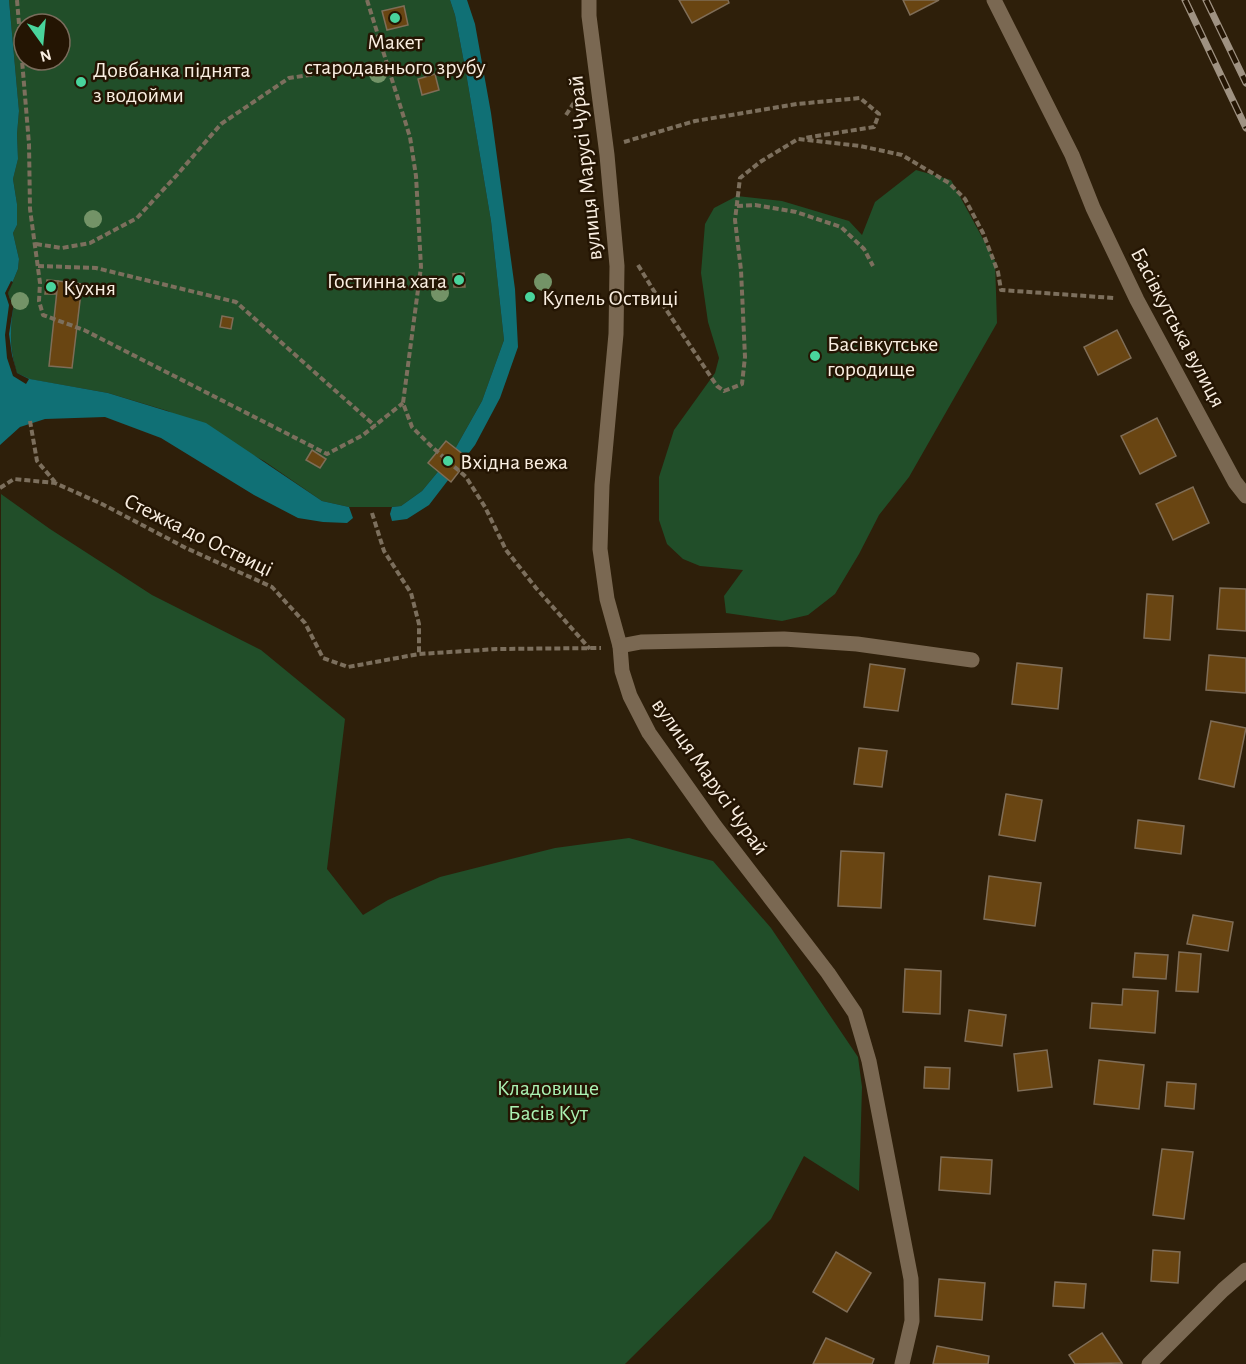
<svg xmlns="http://www.w3.org/2000/svg" width="1246" height="1364" font-family="'Alegreya Sans',sans-serif">
	<rect width="100%" height="100%" fill="#2e1f0a"/>
	<g fill="#214e29" fill-rule="evenodd">
		<path d="M9,0H450L455,15L466,73L491,221L504,340L482,401L451,456L422,491L401,506L392,507H349L322,501L264,461L168,411L108,393L29,379L17,373C9,344 10,331 14,303L9,299L8,293L18,269L19,259L13,233L17,225V204L13,179L18,159L17,134L19,111ZM24,24H60V60H24Z"/>
		<polygon points="916,170 951,180 995,261 997,323 909,477 879,515 859,554 835,594 808,615 782,621 726,613 724,596 743,570 700,566 683,559 667,544 659,520 659,477 674,430 715,373 719,358 708,322 701,273 705,224 714,208 737,196 782,201 849,221 862,235 875,202"/>
		<polygon points="1,494 50,529 152,595 261,650 345,719 327,869 363,915 388,900 440,877 555,848 629,838 713,861 771,928 858,1057 862,1087 859,1191 804,1156 771,1219 625,1364 0,1364"/>
	</g>
	<g fill="#107075">
		<path d="M0,0H9L19,111L17,134L18,159L13,179L17,204V225L13,233L19,259L18,269L8,293L10,299L14,303C10,330 9,346 17,373L30,379L108,393L206,423L322,501L349,507L353,518L347,523L323,522L298,518L254,495L161,438L105,417L45,419L20,427L0,445Z"/>
		<polygon points="450,0 467,0 475,24 491,113 515,289 518,347 500,398 475,445 429,505 407,519 392,521 390,514 392,507 401,506 422,491 451,456 482,401 504,340 491,221 466,73 455,15"/>
	</g>
	<polygon fill="#2e1f0a" points="11,281 13,282 8,293 10,299 14,303 9,334 12,355 17,373 29,379 26,384 13,376 7,358 5,335 9,305 5,293"/>
	<g fill="#694512" stroke="#7f6d57" stroke-width="1.5">
		<polygon points="679,0 728,0 729,3 692,23"/>
		<polygon points="903,0 939,0 910,15"/>
		<polygon points="404,6 408,25 387,30 382,11"/>
		<polygon points="435,74 439,90 422,95 418,79"/>
		<polygon points="464,273 465,287 454,287 453,274"/>
		<polygon points="47,280 58,281 56,294 45,294"/>
		<polygon points="58,281 82,284 72,368 49,366"/>
		<polygon points="222,316 233,318 231,329 220,327"/>
		<polygon points="1117,330 1131,358 1098,375 1084,347"/>
		<polygon points="1157,418 1176,456 1140,474 1121,436"/>
		<polygon points="446,441 469,459 451,482 428,463"/>
		<polygon points="312,450 326,459 320,468 306,460"/>
		<polygon points="1193,487 1209,523 1173,540 1156,504"/>
		<polygon points="1220,588 1246,589 1246,631 1217,629"/>
		<polygon points="1147,594 1173,596 1170,640 1144,638"/>
		<polygon points="1209,655 1246,658 1246,693 1206,690"/>
		<polygon points="1017,663 1062,668 1058,709 1012,704"/>
		<polygon points="870,664 905,669 898,711 864,707"/>
		<polygon points="1211,721 1246,728 1234,787 1199,779"/>
		<polygon points="859,748 887,751 882,787 854,784"/>
		<polygon points="1006,794 1042,800 1035,841 999,835"/>
		<polygon points="1138,820 1184,826 1181,854 1135,848"/>
		<polygon points="841,851 884,853 881,908 838,906"/>
		<polygon points="989,876 1041,883 1035,926 984,919"/>
		<polygon points="1193,915 1233,922 1228,951 1187,944"/>
		<polygon points="1179,952 1201,954 1198,992 1176,991"/>
		<polygon points="1135,953 1168,955 1166,979 1133,977"/>
		<polygon points="905,969 941,971 940,1014 903,1012"/>
		<polygon points="1123,989 1158,991 1155,1033 1090,1028 1092,1003 1122,1005"/>
		<polygon points="969,1010 1006,1015 1002,1046 965,1041"/>
		<polygon points="1047,1050 1052,1087 1018,1091 1014,1054"/>
		<polygon points="1099,1060 1144,1065 1139,1109 1094,1104"/>
		<polygon points="925,1067 950,1068 949,1089 924,1088"/>
		<polygon points="1167,1082 1196,1084 1194,1109 1165,1106"/>
		<polygon points="1162,1149 1193,1152 1184,1219 1153,1215"/>
		<polygon points="941,1157 992,1160 990,1194 939,1190"/>
		<polygon points="1153,1250 1180,1252 1178,1283 1151,1281"/>
		<polygon points="836,1252 871,1273 847,1312 813,1292"/>
		<polygon points="939,1279 985,1283 982,1320 935,1316"/>
		<polygon points="1055,1282 1086,1284 1084,1308 1053,1306"/>
		<polygon points="1102,1333 1122,1363 1075,1364 1069,1355"/>
		<polygon points="826,1338 874,1359 872,1364 813,1364"/>
		<polygon points="937,1346 989,1356 988,1364 933,1364"/>
	</g>
	<g fill="none" stroke-linecap="round" stroke-linejoin="round">
		<g stroke="#7c6f5d" stroke-width="4" stroke-dasharray="6 3" stroke-linecap="butt">
			<polyline points="17,0 29,144 30,209 40,283 39,301 43,315 84,330 327,454 363,435 403,403"/>
			<polyline points="367,0 410,137 416,176 421,267 403,403 412,427 431,446 466,477 485,507 506,550 536,588 590,649"/>
			<polyline points="566,115 579,95"/>
			<polyline points="624,142 695,121 797,104 860,98 879,114 874,127 804,138"/>
			<polyline points="737,206 755,205 796,212 841,227 864,249 873,266"/>
			<polyline points="36,244 62,248 90,243 137,218 176,176 221,124 289,78 386,64"/>
			<polyline points="638,265 657,296 717,386 724,391 742,384 745,357 741,270 735,220 740,178 760,162 798,139 860,146 902,155 949,183 965,199 983,233 998,272 1001,290 1114,298"/>
			<polyline points="38,266 96,268 236,302 375,426"/>
			<polyline points="30,421 37,461 55,482"/>
			<polyline points="0,488 14,479 55,483 102,504 186,548 272,587 305,623 323,658 348,667 419,654 497,649 601,648"/>
			<polyline points="372,513 384,551 411,593 419,624 419,654"/>
		</g>
		<g stroke="#7a6852" stroke-width="15">
			<polyline points="589,0 589,16 607,155 617,266 616,334 602,485 600,549 607,599 620,646 622,671 630,696 649,733 715,826 828,973 855,1013 869,1061 911,1279 912,1321 902,1364"/>
			<polyline points="994,0 1072,155 1093,208 1137,300 1235,482 1246,496"/>
			<polyline points="620,646 641,642 784,639 857,644 972,660"/>
			<polyline points="1149,1364 1223,1290 1246,1270"/>
		</g>
		<defs>
			<g id="rail">
				<polyline points="1185,0 1246,128"/>
				<polyline points="1206,0 1246,83"/>
			</g>
		</defs>
		<use href="#rail" stroke="#9f9282" stroke-width="7"/>
		<use href="#rail" stroke="#241503" stroke-width="4.5" stroke-dasharray="14" stroke-linecap="butt"/>
	</g>
	<g fill="#739367">
		<circle cx="378" cy="74" r="9"/>
		<circle cx="93" cy="219" r="9"/>
		<circle cx="543" cy="282" r="9"/>
		<circle cx="440" cy="293" r="9"/>
		<circle cx="20" cy="301" r="9"/>
	</g>
	<g fill="#49d49c" stroke="#241503" stroke-width="2">
		<circle cx="395" cy="18" r="6"/>
		<circle cx="81" cy="82" r="6"/>
		<circle cx="459" cy="280" r="6"/>
		<circle cx="51" cy="287" r="6"/>
		<circle cx="530" cy="297" r="6"/>
		<circle cx="815" cy="356" r="6"/>
		<circle cx="448" cy="461" r="6"/>
	</g>
	<g text-anchor="middle" stroke-width="5" stroke-linejoin="round" paint-order="stroke">
		<g font-size="22" fill="#faefe2" stroke="#241503" text-anchor="start">
			<text x="395" y="49" text-anchor="middle">Макет<tspan x="395" dy="25">стародавнього зрубу</tspan></text>
			<text x="93" y="77">Довбанка піднята<tspan x="93" dy="25">з водойми</tspan></text>
			<text x="447" y="288" text-anchor="end">Гостинна хата</text>
			<text x="63" y="295">Кухня</text>
			<text x="542" y="305">Купель Оствиці</text>
			<text x="827" y="351">Басівкутське<tspan x="827" dy="25">городище</tspan></text>
			<text x="460" y="469">Вхідна вежа</text>
		</g>
		<g font-size="22" fill="#faefe2" stroke="#241503">
			<text transform="translate(584 168) rotate(-96)" y="8">вулиця Марусі Чурай</text>
			<text transform="translate(1179 327) rotate(62)" y="8">Басівкутська вулиця</text>
			<text transform="translate(199 534) rotate(26)" y="8">Стежка до Оствиці</text>
			<text transform="translate(711 776) rotate(55)" y="8">вулиця Марусі Чурай</text>
		</g>
		<g font-size="22" fill="#abf2b3" stroke="#241503">
			<text x="548" y="1095">Кладовище<tspan x="548" dy="25">Басів Кут</tspan></text>
		</g>
	</g>
	<g transform="translate(42 42) rotate(165)"><circle r="28" fill="#241503" stroke="#7a6c5c" stroke-width="1.5"/>
	<path d="M0-4.5L10 22L0 15L-10 22Z" fill="#49d49c"/>
	<text y="-9" font-size="16" font-weight="bold" text-anchor="middle" fill="#faefe2">N</text>
	</g>
</svg>
